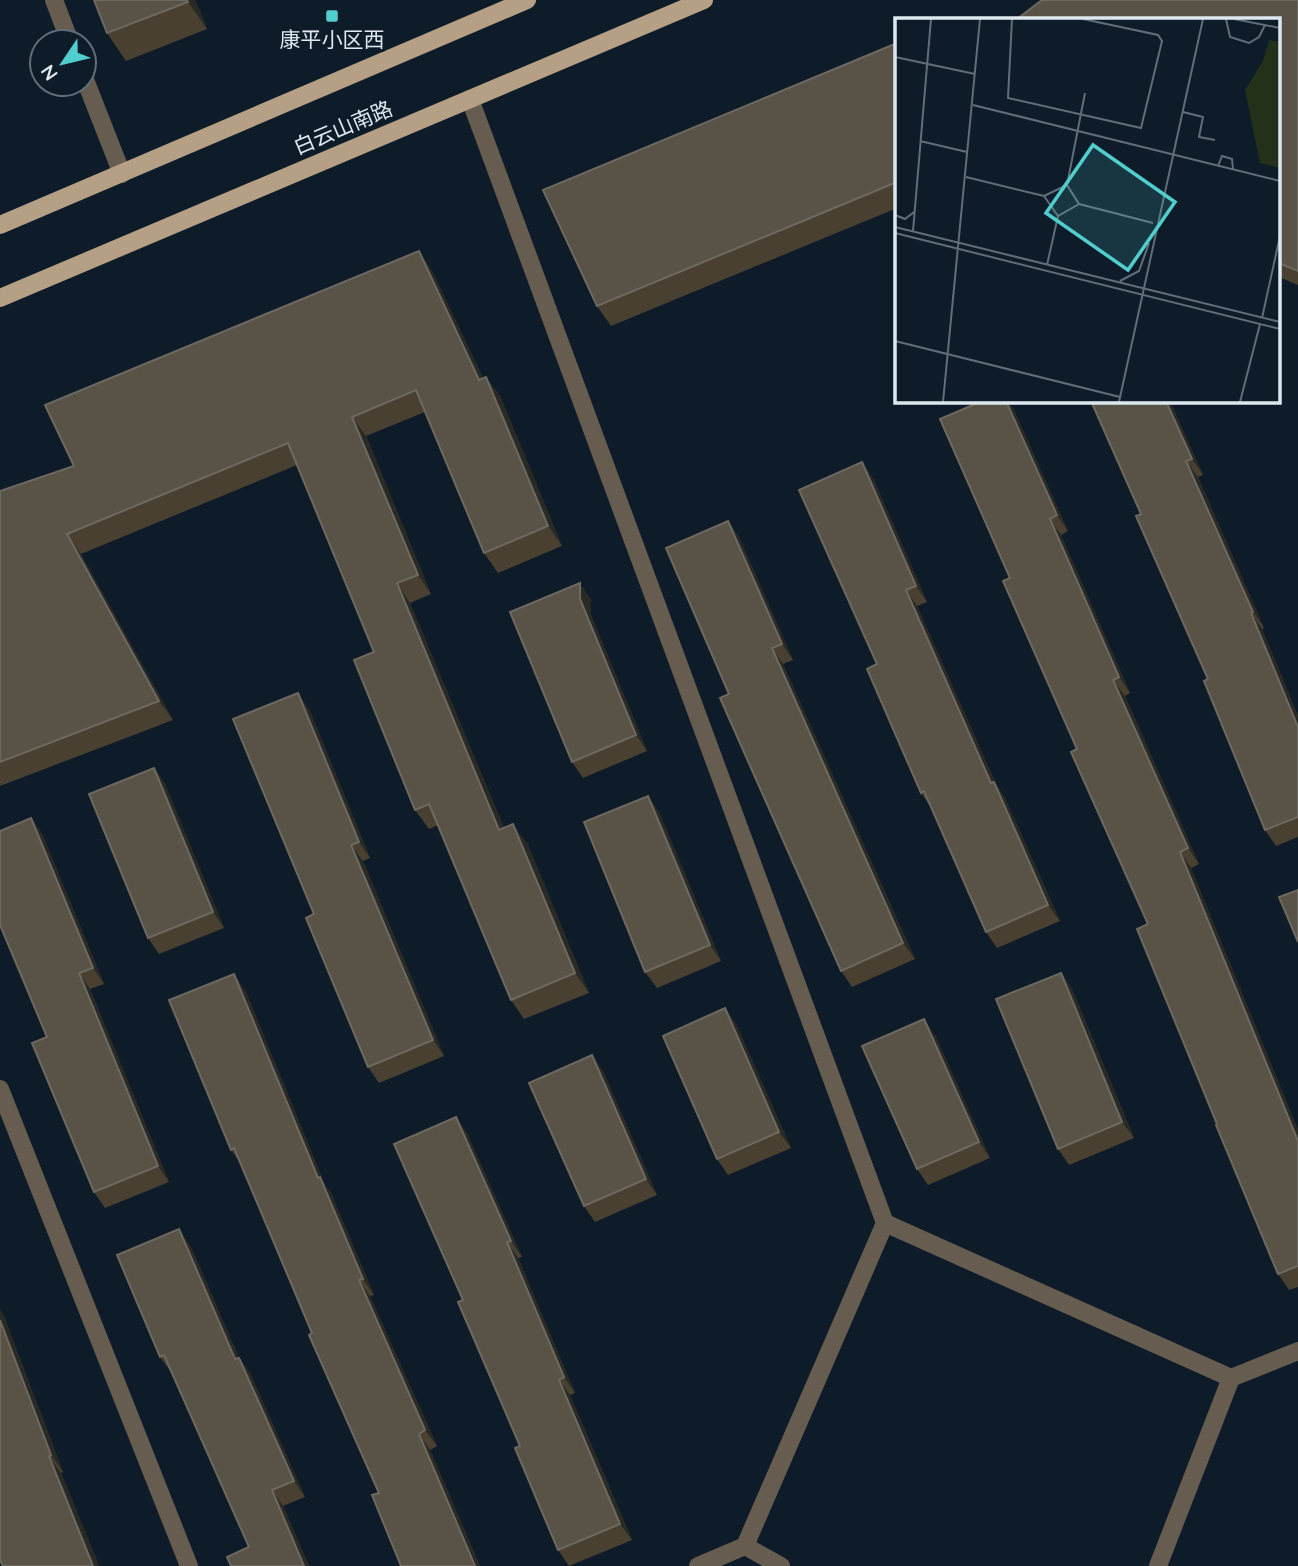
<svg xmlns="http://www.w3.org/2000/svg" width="1298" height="1566" font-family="Quicksand,'Noto Sans SC',sans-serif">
	<rect width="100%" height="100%" fill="#0d1c28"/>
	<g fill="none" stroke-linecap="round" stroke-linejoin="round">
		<g stroke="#675c50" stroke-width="18">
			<polyline points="54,0 70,42"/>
			<polyline points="84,77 122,174"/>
			<polyline points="470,99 885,1223"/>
			<polyline points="0,1089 189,1566"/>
			<polyline points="1231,1378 1298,1351"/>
			<polyline points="745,1546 781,1566"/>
			<polyline points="698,1566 745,1546 885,1223 1231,1378 1158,1566"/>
		</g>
		<g stroke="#b59f85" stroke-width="18">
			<polyline points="0,225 527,0"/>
			<polyline points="0,298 704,0"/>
		</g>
	</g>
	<g fill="#494031">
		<polygon points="94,0 195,0 207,29 126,61 107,33"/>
		<polygon points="1298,0 1298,285 1279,277 1279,19"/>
		<polygon points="897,43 897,208 611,326 597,306"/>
		<polygon points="432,271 483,378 486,377 500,396 562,546 498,573 484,553 425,412 366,436 431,594 410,603 504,828 527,843 589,993 524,1019 511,1000 438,825 429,829 415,810 374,652 297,465 81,554 173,720 0,786 0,491 74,466"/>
		<polygon points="1091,401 1170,401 1203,475 1198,477 1264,628 1262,629 1298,716 1298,837 1276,846 1265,830 1208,679 1141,514"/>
		<polygon points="1013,408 1068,531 1061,535 1130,693 1125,696 1199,864 1191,868 1298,1130 1298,1287 1289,1290 1278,1274 1217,1124 1148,924 1077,749 1010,578"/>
		<polygon points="873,478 927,602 917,606 996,784 1005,798 1060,921 997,948 986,932 930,806 921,793 877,664"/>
		<polygon points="728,521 739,537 793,660 783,664 915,959 852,987 841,971 729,694"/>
		<polygon points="591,599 591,615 647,751 583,778 572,762"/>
		<polygon points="309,709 370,858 363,861 444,1056 379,1083 368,1067 314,914"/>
		<polygon points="154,768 165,784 224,928 159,954 148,938"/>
		<polygon points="659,812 721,961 657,988 645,972"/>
		<polygon points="31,818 42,834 104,984 90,989 169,1182 105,1208 94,1192 47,1037"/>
		<polygon points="1061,973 1072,989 1134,1138 1069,1165 1058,1149"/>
		<polygon points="245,990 325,1185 331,1193 374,1295 370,1296 437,1446 430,1450 480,1566 401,1566 379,1493 240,1162 231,1150"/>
		<polygon points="736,1024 791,1148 728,1175 717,1159"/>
		<polygon points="935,1035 990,1158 928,1185 917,1169"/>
		<polygon points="603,1071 657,1195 595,1222 584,1206"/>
		<polygon points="467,1133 522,1257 518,1258 575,1393 570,1395 632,1540 569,1566 558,1550 520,1446 463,1300"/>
		<polygon points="190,1245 239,1358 250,1373 305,1497 283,1506 309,1566 231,1566 249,1547 171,1372 160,1357"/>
		<polygon points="3,1314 63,1472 61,1473 99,1566 3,1566"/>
	</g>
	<g fill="#2a2a25">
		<polygon points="187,0 195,0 207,29 188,2"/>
		<polygon points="419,251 432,271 493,399 479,380"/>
		<polygon points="486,377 500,396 562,546 548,526"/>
		<polygon points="1006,401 1008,401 1013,408 1068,531 1057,515"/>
		<polygon points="1166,401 1170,401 1203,475 1192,459"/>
		<polygon points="352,417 366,436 431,594 418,575"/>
		<polygon points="1186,461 1198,477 1264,628 1253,612"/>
		<polygon points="862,462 873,478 927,602 916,586"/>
		<polygon points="1050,519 1061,535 1130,693 1119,677"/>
		<polygon points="728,521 739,537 793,660 782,644"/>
		<polygon points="67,534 81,554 173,720 159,701"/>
		<polygon points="397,583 410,603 513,849 499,830"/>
		<polygon points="580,583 591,599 591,615 647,751 636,735 580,599"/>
		<polygon points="906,590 917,606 996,784 1005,798 1060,921 1048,905 991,783"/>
		<polygon points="1251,613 1262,629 1298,716 1298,727"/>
		<polygon points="772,648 783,664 915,959 903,943"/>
		<polygon points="1113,680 1125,696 1199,864 1188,848"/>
		<polygon points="298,693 309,709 370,858 359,842"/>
		<polygon points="154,768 165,784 224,928 213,912"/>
		<polygon points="648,796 659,812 721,961 710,945"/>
		<polygon points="31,818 42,834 104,984 93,968"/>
		<polygon points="513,824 527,843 589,993 575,973"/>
		<polygon points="351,845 363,861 444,1056 433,1040"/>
		<polygon points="1180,852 1191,868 1298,1130 1298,1141"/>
		<polygon points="79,973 90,989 169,1182 158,1166"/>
		<polygon points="1061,973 1072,989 1134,1138 1122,1122"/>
		<polygon points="234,974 245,990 325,1185 331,1193 374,1295 363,1279 318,1178"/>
		<polygon points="725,1008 736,1024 791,1148 779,1132"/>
		<polygon points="924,1019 935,1035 990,1158 979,1142"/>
		<polygon points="592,1055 603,1071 657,1195 646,1179"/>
		<polygon points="456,1117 467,1133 522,1257 511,1241"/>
		<polygon points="179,1229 190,1245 246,1375 235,1359"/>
		<polygon points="507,1242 518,1258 575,1393 564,1377"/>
		<polygon points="359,1280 370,1296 437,1446 425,1430"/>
		<polygon points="0,1309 3,1314 63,1472 51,1455 0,1320"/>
		<polygon points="239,1358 250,1373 305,1497 294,1481"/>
		<polygon points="559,1380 570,1395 632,1540 620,1524"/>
		<polygon points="419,1434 430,1450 480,1566 475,1566"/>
		<polygon points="49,1456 61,1473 99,1566 93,1566"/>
		<polygon points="272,1490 283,1506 309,1566 304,1566"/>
	</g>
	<g fill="#595246" stroke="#6e6960" stroke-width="2">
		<polygon points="94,0 187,0 188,2 107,33"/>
		<polygon points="1042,0 1298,0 1298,271 1279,263 1279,19 1017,19"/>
		<polygon points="897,43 897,182 597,306 543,190"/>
		<polygon points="419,251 479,380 486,377 548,526 484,553 416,390 352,417 418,575 397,583 499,830 513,824 575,973 511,1000 429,804 415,810 354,660 374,652 288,443 67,534 159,701 0,762 0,491 74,466 45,405"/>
		<polygon points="982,401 1006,401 1057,515 1050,519 1119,677 1113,680 1188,848 1180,852 1298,1141 1298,1266 1278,1274 1216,1125 1217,1124 1137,929 1148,924 1071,752 1077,749 1003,581 1010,578 940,419"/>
		<polygon points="1091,401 1166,401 1192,459 1186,461 1253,612 1251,613 1298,727 1298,817 1265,830 1204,681 1208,679 1136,516 1141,514"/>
		<polygon points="862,462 916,586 906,590 991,783 994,782 1048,905 986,932 924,791 921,793 867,669 877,664 799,490"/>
		<polygon points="728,521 782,644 772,648 903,943 841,971 720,698 729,694 666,548"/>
		<polygon points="580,583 580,599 636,735 572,762 510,612"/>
		<polygon points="298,693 359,842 351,845 433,1040 368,1067 306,918 314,914 233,719"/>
		<polygon points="154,768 213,912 148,938 89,794"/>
		<polygon points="648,796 710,945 645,972 584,822"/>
		<polygon points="31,818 93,968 79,973 158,1166 94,1192 32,1043 47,1037 0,925 0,831"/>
		<polygon points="1298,890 1298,942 1279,897"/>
		<polygon points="1061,973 1122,1122 1058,1149 996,999"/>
		<polygon points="234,974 318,1178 320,1177 363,1279 359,1280 425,1430 419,1434 475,1566 401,1566 372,1495 379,1493 309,1335 312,1333 234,1148 231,1150 169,1000"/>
		<polygon points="725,1008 779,1132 717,1159 663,1036"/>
		<polygon points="924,1019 979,1142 917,1169 862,1046"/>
		<polygon points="592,1055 646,1179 584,1206 529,1083"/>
		<polygon points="456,1117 511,1241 507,1242 564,1377 559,1380 620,1524 558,1550 515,1448 520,1446 458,1302 463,1300 394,1144"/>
		<polygon points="179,1229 235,1359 239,1358 294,1481 272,1490 304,1566 231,1566 227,1557 249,1547 164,1355 160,1357 117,1255"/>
		<polygon points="0,1320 51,1455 49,1456 93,1566 3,1566 0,1560"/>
	</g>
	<rect fill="#52cdcd" stroke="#0d1c28" stroke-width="2.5" x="325" y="9" width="14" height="14" rx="3.5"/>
	<g text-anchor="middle" stroke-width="6" stroke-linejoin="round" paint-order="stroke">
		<g font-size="21" fill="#dee8f0" stroke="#0d1c28">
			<text x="332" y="47">康平小区西</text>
		</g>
		<g font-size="21" fill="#dee8f0" stroke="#0d1c28">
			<text transform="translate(343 128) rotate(-23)" y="7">白云山南路</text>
		</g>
	</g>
	<g transform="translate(895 18)">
		<rect width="385" height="385" fill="#0d1c28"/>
		<path d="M374,22L385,24V150L365,145L350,72L368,43Z" fill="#23311a"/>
		<path fill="none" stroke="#616e78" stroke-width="2" d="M117,1L113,80L246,110L267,23L263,17L188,1M331,1L335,19L354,25L364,19L370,7M339,1L385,10M0,39L80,56M78,87L385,163M288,94L308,99L304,119L320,122M25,123L72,134M323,148L327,138L337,141L338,151M71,159L149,178M172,167L149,178L163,198L184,186L172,167L190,75M184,186L258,205M0,197L10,201L19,194M0,209L385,304M18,213L36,1M0,215L385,311M152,247L163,198M225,263L244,253L254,225M367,300L385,218M0,323L225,379M48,384L85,1M224,384L308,1M345,384L365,306"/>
		<path fill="#52cdcd" fill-opacity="0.15" stroke="#52cdcd" stroke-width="3.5" d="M198,127L280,184L233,252L151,195Z"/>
		<rect width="385" height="385" fill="none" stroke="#dee8f0" stroke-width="3.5"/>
	</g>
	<g transform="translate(63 63) rotate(235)"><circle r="33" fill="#0d1c28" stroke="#616e78" stroke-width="2"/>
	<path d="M0-5L12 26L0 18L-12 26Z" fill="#52cdcd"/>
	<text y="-10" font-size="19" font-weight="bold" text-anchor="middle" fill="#dee8f0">N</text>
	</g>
</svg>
